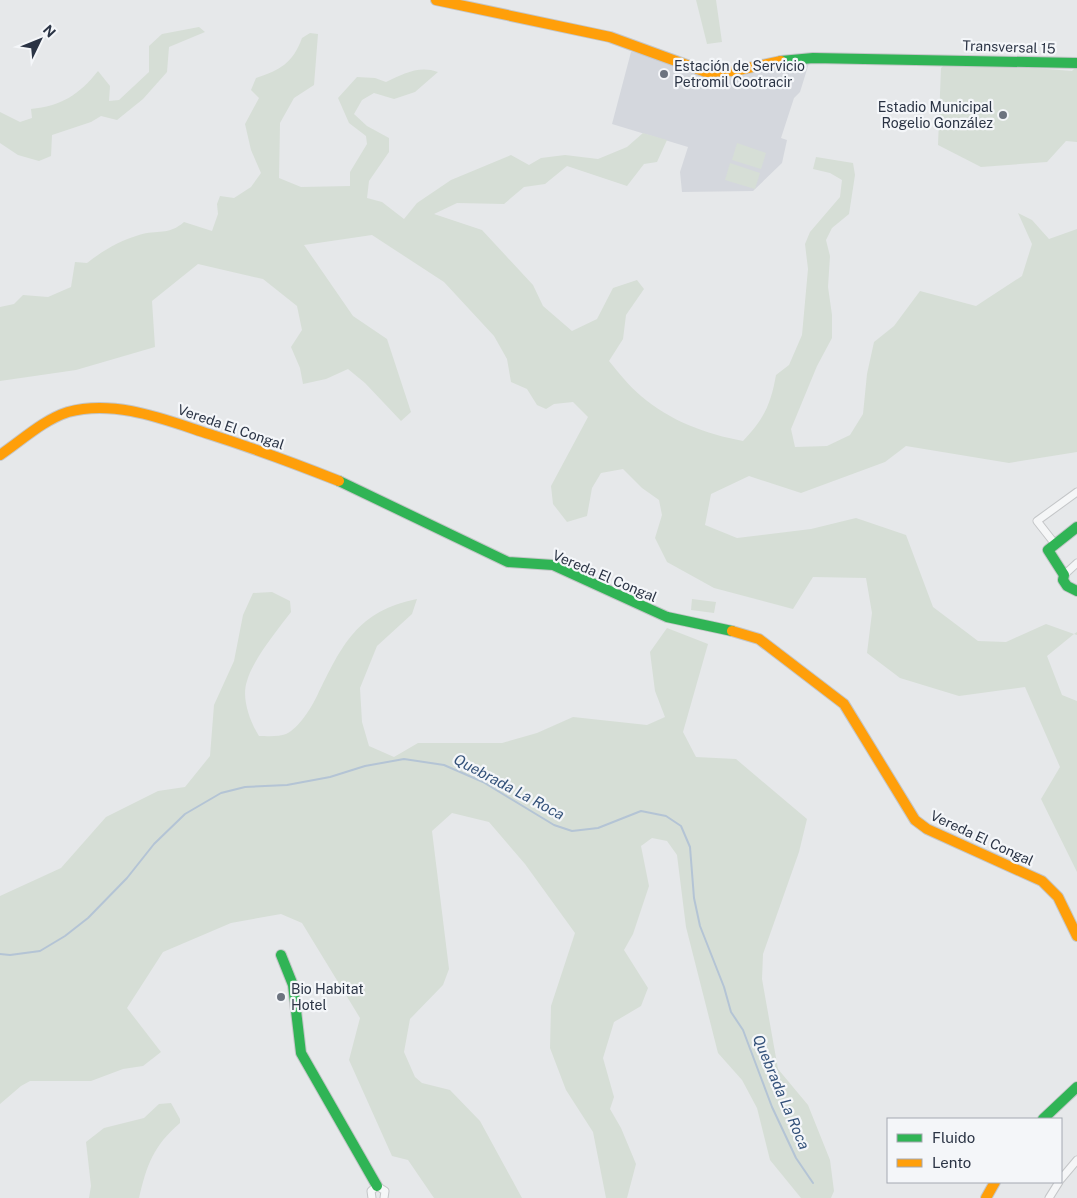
<svg xmlns="http://www.w3.org/2000/svg" width="1077" height="1198" font-family="'Public Sans',sans-serif">
	<rect width="100%" height="100%" fill="#e6e8ea"/>
	<polygon fill="#d4d7dd" points="631,52 642,53 711,77 741,77 745,73 809,63 800,92 794,98 781,138 787,140 782,163 753,191 682,192 680,172 688,147 612,124"/>
	<g fill="#d6ded6">
		<polygon points="696,0 716,0 722,42 707,44"/>
		<path d="M199,27L205,32L169,47L167,72L143,99L117,120L101,116L91,122L52,135L51,156L39,161L18,155L0,143V112L20,122L32,118L31,109C61,106 79,95 98,71L110,86L109,101L119,100L149,72V46L162,34Z"/>
		<path d="M310,33L318,34L314,85L294,98L280,123L279,178L301,187L350,186V172L367,144L366,136L349,123L338,98L357,77L375,78L386,82C403,74 419,65 438,72L415,92L394,99L374,93L362,100L354,114L367,126L389,138V152L369,181L367,198L382,202L404,219L417,203L451,180L511,155L529,165L541,158L565,155L598,159L627,147L643,133L667,140L657,162L644,164L627,186L567,166L545,184L524,187L504,204L457,203L434,214L482,230L533,285L543,306L572,331L597,319L613,288L637,280L644,289L626,315L623,339L609,361C619,373 629,386 641,396C670,421 706,434 743,441C764,419 771,404 776,375L789,365L802,335L808,269L805,244L810,232L840,197L842,180L830,173L813,169L816,157L853,163L855,175L849,214L832,228L826,240L830,256L828,287L832,315V338L817,366L791,429L795,447L827,446L850,435L863,414L867,374L874,342L894,326L920,291L976,306L1022,276L1032,244L1018,213L1032,220L1049,239L1077,229V452L1009,463L906,446L885,462L801,493L749,476L711,494L705,525L737,538L811,529L856,518L906,535L933,607L978,641L1006,642L1046,624L1074,634L1077,632V635L1074,634L1047,656L1062,695L1077,701V872L1041,799L1060,767L1025,687L959,696L900,678L867,653L872,613L866,578L813,577L793,609L714,588L667,562L655,538L662,515L659,500L642,488L623,469L601,473L592,488L587,516L567,522L553,504L551,486L588,417L573,402L554,404L546,409L537,405L527,389L511,382L507,359L494,336L444,282L372,235L304,245L353,316L387,339L411,412L401,421L365,383L348,369L326,379L303,384L300,368L291,347L302,330L297,306L263,279L198,264L152,301L155,347L76,370L0,381V307L14,304L23,295L48,297L71,287L75,262L87,263C104,250 119,241 139,235C158,229 168,236 184,222L212,231L218,214L217,204L220,196L234,198L251,187L261,173L251,150L245,124L259,98L251,90L256,78C280,70 293,63 302,38Z"/>
		<polygon points="949,61 1072,71 1077,66 1077,142 1066,141 1047,162 981,167 938,145 941,68"/>
		<polygon points="737,143 766,153 761,169 732,160"/>
		<polygon points="730,163 760,173 755,189 725,180"/>
		<path d="M272,592L290,601L291,612C278,629 252,661 247,681C241,698 250,722 259,736C267,736 279,737 286,734C299,728 311,708 317,696C342,645 357,611 417,599L412,614L377,646L360,688L362,722L369,746L394,757L418,743H502L537,733L573,717L647,725L665,717L655,691L650,652L667,628L708,644L683,732L696,757L736,759L807,819L799,852L763,954L762,979L778,1069L808,1105L830,1160L834,1191L831,1198H801L770,1160L757,1108L742,1080L718,1053L686,927L677,855L667,841L652,838L641,846L649,886L633,934L624,950L648,988L641,1006L614,1022L603,1058L614,1097L610,1109L621,1128L636,1164L627,1198H606L593,1132L566,1090L550,1048L551,1006L575,933L525,864L489,822L452,813L432,831L449,969L443,985L410,1019L404,1052L415,1077L422,1083L450,1090L480,1121L522,1198H434L408,1160L392,1156L349,1060L360,1018L302,923L281,914L231,923L163,952L127,1008L161,1052L143,1066L123,1069L91,1081H30L21,1086L0,1104V896L61,868L106,817L158,791L185,787L210,756L214,705L234,661L243,615L253,593Z"/>
		<polygon points="692,599 716,602 714,613 691,610"/>
		<path d="M171,1103L180,1119V1123C153,1146 147,1165 139,1198H89L91,1186L86,1142L104,1128L144,1118L159,1104Z"/>
	</g>
	<g fill="none" stroke-linecap="round" stroke-linejoin="round">
		<polyline stroke="#b4c4d5" stroke-width="2" points="0,954 10,955 40,951 65,936 88,918 127,878 154,844 185,814 221,793 245,787 287,785 330,777 365,766 404,759 444,765 483,782 554,825 572,831 598,828 641,811 666,816 681,826 690,847 694,898 700,926 724,987 731,1012 743,1030 772,1107 796,1158 813,1183"/>
		<defs>
			<g id="street">
				<polyline points="1055,544 1037,521 1077,492"/>
				<polyline points="1064,575 1077,563"/>
				<polyline points="1061,1179 1077,1160"/>
				<polyline points="372,1198 371,1191 377,1186 385,1191 384,1198"/>
				<polyline points="1049,1198 1059,1182"/>
			</g>
			<g id="fast">
				<polyline points="781,61 813,58 1077,63"/>
				<polyline points="339,481 508,562 553,565 667,617 732,631"/>
				<polyline points="1077,527 1048,550 1064,575 1063,580 1067,586 1077,591"/>
				<polyline points="281,955 293,985 301,1053 377,1186"/>
				<polyline points="1043,1119 1077,1087"/>
			</g>
			<g id="slow">
				<polyline points="436,0 610,37 706,72 734,71 781,61"/>
				<path d="M0,455C21,441 43,420 68,412C115,399 166,420 209,434C253,448 296,464 339,481"/>
				<polyline points="732,631 759,639 844,704 915,820 927,829 1042,881 1058,897 1077,936"/>
				<polyline points="986,1198 995,1182"/>
			</g>
		</defs>
		<use href="#street" stroke="#c4c6c8" stroke-width="9"/>
		<use href="#fast" stroke="#c4c6c8" stroke-width="12"/>
		<use href="#slow" stroke="#c4c6c8" stroke-width="12"/>
		<use href="#street" stroke="#f5f6f7" stroke-width="7"/>
		<use href="#fast" stroke="#30b455" stroke-width="10"/>
		<use href="#slow" stroke="#ff9f0a" stroke-width="10"/>
	</g>
	<g fill="#6c737f" stroke="#f4f6f9" stroke-width="2">
		<circle cx="664" cy="74" r="5"/>
		<circle cx="1003" cy="115" r="5"/>
		<circle cx="281" cy="997" r="5"/>
	</g>
	<g text-anchor="middle" stroke-width="4.5" stroke-linejoin="round" paint-order="stroke">
		<g font-size="14" fill="#2b3445" stroke="#f4f6f9">
			<text transform="translate(1009 47) rotate(2)" y="5">Transversal 15</text>
			<text transform="translate(231 427) rotate(19)" y="5">Vereda El Congal</text>
			<text transform="translate(605 576) rotate(23)" y="5">Vereda El Congal</text>
			<text transform="translate(982 838) rotate(25)" y="5">Vereda El Congal</text>
		</g>
		<g font-size="14" fill="#2b3445" stroke="#f4f6f9" text-anchor="start">
			<text x="674" y="71">Estación de Servicio<tspan x="674" dy="16">Petromil Cootracir</tspan></text>
			<text x="993" y="112" text-anchor="end">Estadio Municipal<tspan x="993" dy="16">Rogelio González</tspan></text>
			<text x="291" y="994">Bio Habitat<tspan x="291" dy="16">Hotel</tspan></text>
		</g>
		<g font-size="15" font-style="italic" fill="#34527a" stroke="#f4f6f9">
			<text transform="translate(509 787) rotate(28)" y="5">Quebrada La Roca</text>
			<text transform="translate(781 1092) rotate(67)" y="5">Quebrada La Roca</text>
		</g>
	</g>
	<rect x="887" y="1118" width="175" height="65" fill="#f4f6f9" stroke="#a4a8b1"/>
	<rect x="897" y="1134" width="25" height="8" fill="#30b455" stroke="#a4a8b1"/>
	<text x="932" y="1143" font-size="15" fill="#2b3445">Fluido</text>
	<rect x="897" y="1159" width="25" height="8" fill="#ff9f0a" stroke="#a4a8b1"/>
	<text x="932" y="1168" font-size="15" fill="#2b3445">Lento</text>
	<g transform="translate(40 40) rotate(47)" stroke="#f4f6f9" stroke-width="4" paint-order="stroke">
	<path d="M0-4L9 19L0 12L-9 19Z" fill="#2b3445"/>
	<text y="-8" font-size="14" font-weight="bold" text-anchor="middle" fill="#2b3445">N</text>
	</g>
</svg>
